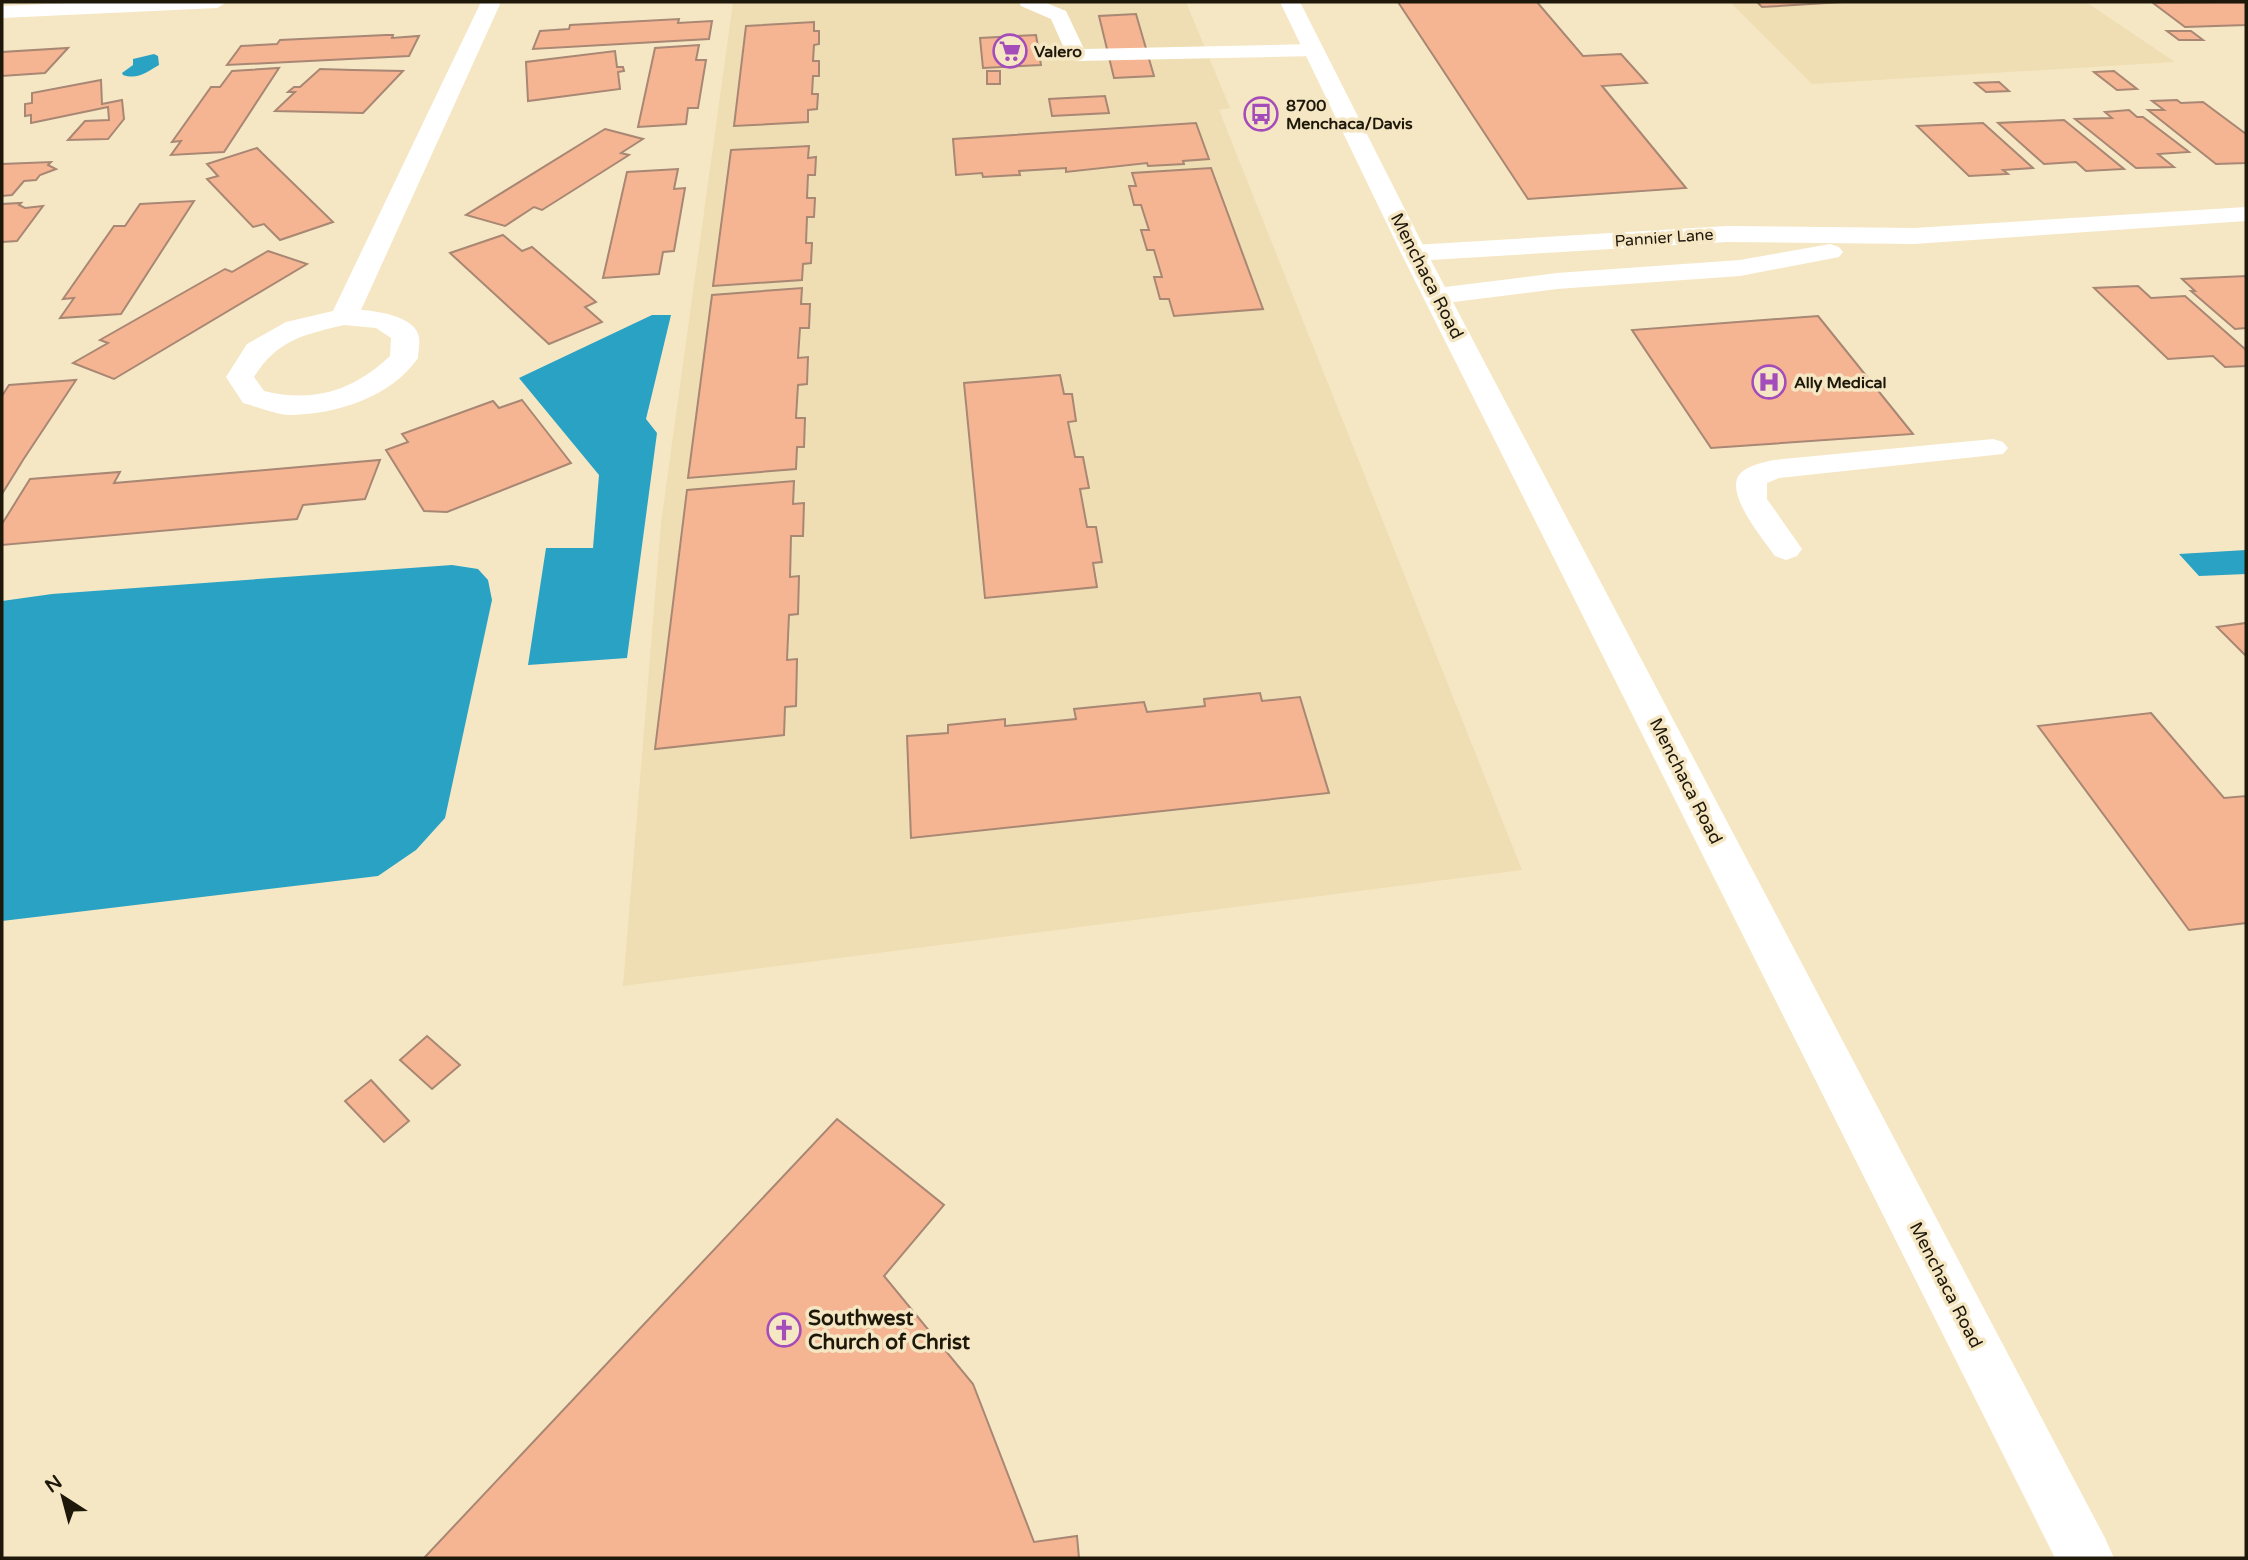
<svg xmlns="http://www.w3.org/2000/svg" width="2248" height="1560" font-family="'Varela Round',sans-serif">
	<rect width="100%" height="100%" fill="#f6e7c4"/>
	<g fill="#efdeb3">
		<polygon points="733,2 1186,2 1230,108 1219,110 1522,870 623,986 661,523"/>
		<polygon points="1730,2 2086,2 2175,62 1812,84"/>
	</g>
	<g fill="#29a2c4">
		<path d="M154,54L158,56L159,65C147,72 138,80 123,75L122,73L133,65V59Z"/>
		<polygon points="652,315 671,315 646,419 657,433 627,658 528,665 546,548 593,548 599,475 519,378"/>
		<polygon points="2246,550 2246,574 2199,576 2179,554"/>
		<polygon points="452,565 478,569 488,580 492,600 445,818 416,850 378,876 2,921 2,601 52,594"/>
	</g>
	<g fill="#f6b592" stroke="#a88774" stroke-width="2">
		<polygon points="1398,2 1537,2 1583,56 1621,54 1647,83 1602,86 1686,188 1528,199"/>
		<polygon points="1757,2 1843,2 1762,7"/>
		<polygon points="2246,2 2246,25 2185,27 2153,3"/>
		<polygon points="1136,14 1154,76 1114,78 1099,16"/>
		<polygon points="679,19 678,23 712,21 709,39 533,49 540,31 569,29 570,25"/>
		<polygon points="814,22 814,31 819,31 819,44 814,45 813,61 819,61 819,76 813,76 812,94 818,94 817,109 808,110 808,122 734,126 746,26"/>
		<polygon points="2167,31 2191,31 2203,40 2179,40"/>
		<polygon points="386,35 393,35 392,38 419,36 409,56 227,65 241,46 277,44 280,40"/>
		<polygon points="1036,35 1041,65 983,68 980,38"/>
		<polygon points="699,45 696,60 706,60 698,108 688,108 686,124 638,127 655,48"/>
		<polygon points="68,48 45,73 2,76 2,52"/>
		<polygon points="615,51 617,67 623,67 624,71 618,72 620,89 528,101 526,62"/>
		<polygon points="279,68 224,152 171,155 181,141 172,142 211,87 220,87 232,71"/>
		<polygon points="320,69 353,70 403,71 363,113 275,111 295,92 288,92 294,87 300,87"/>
		<rect x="987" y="71" width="13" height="13"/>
		<polygon points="2114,71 2137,89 2117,90 2094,72"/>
		<polygon points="101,80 102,104 122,100 124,119 108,139 68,140 85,121 109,120 108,107 31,123 31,115 25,116 25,104 32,103 32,93"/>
		<polygon points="1999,82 2009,91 1986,92 1975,83"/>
		<polygon points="1105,96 1109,113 1052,116 1049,99"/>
		<polygon points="2177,100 2181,103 2203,102 2246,134 2246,163 2216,164 2148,110 2164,110 2152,101"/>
		<polygon points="2129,110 2137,117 2143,117 2189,152 2158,154 2174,167 2136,168 2075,119 2112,118 2105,112"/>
		<polygon points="2064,120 2124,169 2086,171 2076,162 2044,164 1998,123"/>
		<polygon points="1196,123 1209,159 1183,161 1184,164 1148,166 1147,163 1066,172 1066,168 1019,171 1020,175 983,177 982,173 956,175 953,139"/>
		<polygon points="1983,123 2033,168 2003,170 2008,174 1969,176 1917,126"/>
		<polygon points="605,129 643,139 621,153 629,155 542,210 534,207 505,226 466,215"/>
		<polygon points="809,146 808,158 816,157 815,175 808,175 807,198 815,198 814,217 807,217 806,243 812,243 811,263 803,264 802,280 713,286 731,150"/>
		<polygon points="257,148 262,153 333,222 280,240 264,224 253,227 207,179 218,176 207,164"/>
		<polygon points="51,162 48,165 56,169 40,175 36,180 24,181 12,195 2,196 2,164"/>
		<polygon points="1211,168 1263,309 1174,316 1169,299 1160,299 1154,277 1162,277 1154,250 1147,250 1141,230 1149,230 1141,205 1134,205 1129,186 1136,186 1132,173"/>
		<polygon points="678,169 674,189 685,188 674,251 663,252 659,274 603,278 627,172"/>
		<polygon points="194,201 121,314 60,318 74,298 63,299 114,226 125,226 140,204"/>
		<polygon points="21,203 19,205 25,208 43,206 17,241 2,242 2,204"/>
		<polygon points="503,235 522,251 532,247 596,302 585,307 602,322 549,344 450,253"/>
		<polygon points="268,251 307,264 114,379 73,363 108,343 100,340 225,269 232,272"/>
		<polygon points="2246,276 2246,328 2235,329 2191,291 2195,291 2182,279"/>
		<polygon points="2138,286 2151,298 2185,296 2246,350 2246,366 2225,367 2213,356 2168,359 2094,288"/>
		<polygon points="802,288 801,304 810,304 809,328 800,328 798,358 808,357 807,384 798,385 796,418 805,418 804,447 797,447 796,469 688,478 712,295"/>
		<polygon points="1818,316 1913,434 1711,448 1632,330"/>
		<polygon points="1060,375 1064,394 1072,394 1076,421 1068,422 1075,457 1083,457 1089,488 1080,489 1087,527 1096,527 1102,562 1093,563 1097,587 985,598 964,383"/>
		<polygon points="76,380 23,460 2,494 2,396 9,385"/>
		<polygon points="522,400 571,463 447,512 424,511 386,450 408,442 402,434 493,401 499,408"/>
		<polygon points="380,460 365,499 303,505 297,519 2,545 2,524 30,479 120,472 114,483"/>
		<polygon points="794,481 793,504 804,503 803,536 791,536 790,577 799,576 798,614 789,615 787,660 797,659 796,706 785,707 784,735 655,749 687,490"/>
		<polygon points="2246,623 2246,655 2245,655 2217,627"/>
		<polygon points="1260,693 1262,701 1300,697 1329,793 911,838 907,736 948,733 948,725 1005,719 1005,726 1076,719 1074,709 1144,702 1147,712 1205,706 1204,699"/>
		<polygon points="2151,713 2224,798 2246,796 2246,923 2189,930 2038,726"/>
		<polygon points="427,1036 460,1065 432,1089 400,1060"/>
		<polygon points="371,1080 409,1121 384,1142 345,1101"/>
		<polygon points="837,1119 944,1205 884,1276 973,1384 1034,1542 1077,1536 1079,1558 424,1558"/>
	</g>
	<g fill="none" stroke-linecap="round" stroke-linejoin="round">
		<g fill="#fff" fill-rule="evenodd">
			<polygon points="1019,2 1044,2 1066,11 1084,49 1314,44 1321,46 1324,50 1321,54 1314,56 1077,61 1070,59 1067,55 1051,19 1021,6"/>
			<path d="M1993,439L2003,442L2008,448L2003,454L1779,478L1767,483V499L1802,549L1797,556L1786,560L1775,556C1764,540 1719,488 1743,471C1751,465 1764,462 1774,460Z"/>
		</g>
		<g fill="#fff" fill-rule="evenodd">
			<path d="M481,2H501L361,310C377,311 412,316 418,334C421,341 418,351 418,358C391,397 337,414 291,415C276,415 258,407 243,403L226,377L247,344L286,322L333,311ZM344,325L376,328L391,338L390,356C353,391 313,403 264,391L254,377C277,340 303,335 344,325Z"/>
			<polygon points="2246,207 2246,221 1914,244 1727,242 1414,261 1405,258 1401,253 1405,248 1414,245 1727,226 1914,228"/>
			<polygon points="1830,244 1839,247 1843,252 1839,257 1740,276 1557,289 1437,304 1428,302 1424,296 1428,290 1437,288 1557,273 1740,260"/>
		</g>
		<g fill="#fff" fill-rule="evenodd">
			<polygon points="95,2 227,2 217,8 2,18 2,6"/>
			<polygon points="1280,2 1300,2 1427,253 2105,1538 2114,1558 2055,1558 1401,253"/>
		</g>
	</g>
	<defs>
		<symbol id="supermarket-ring" viewBox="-11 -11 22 22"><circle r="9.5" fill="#f6e7c4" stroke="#a44dba" stroke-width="1.5"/><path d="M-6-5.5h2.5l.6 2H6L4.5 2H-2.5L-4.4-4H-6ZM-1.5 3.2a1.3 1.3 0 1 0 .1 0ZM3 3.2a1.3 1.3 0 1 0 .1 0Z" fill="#a44dba"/></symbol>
		<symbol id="bus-ring" viewBox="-11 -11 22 22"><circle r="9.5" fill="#f6e7c4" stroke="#a44dba" stroke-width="1.5"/><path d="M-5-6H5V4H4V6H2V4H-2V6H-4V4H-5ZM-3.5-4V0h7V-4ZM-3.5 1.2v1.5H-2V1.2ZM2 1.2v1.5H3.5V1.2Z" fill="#a44dba"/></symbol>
		<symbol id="hospital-ring" viewBox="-11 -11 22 22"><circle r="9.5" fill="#f6e7c4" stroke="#a44dba" stroke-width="1.5"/><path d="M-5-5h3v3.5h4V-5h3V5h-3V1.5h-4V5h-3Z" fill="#a44dba"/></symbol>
		<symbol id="church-ring" viewBox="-11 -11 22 22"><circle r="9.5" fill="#f6e7c4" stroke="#a44dba" stroke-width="1.5"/><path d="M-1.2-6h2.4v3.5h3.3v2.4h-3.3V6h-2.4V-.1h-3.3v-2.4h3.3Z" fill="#a44dba"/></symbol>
	</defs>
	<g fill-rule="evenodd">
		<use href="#supermarket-ring" x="991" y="32" width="38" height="38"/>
		<use href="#bus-ring" x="1242" y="95" width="38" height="38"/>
		<use href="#hospital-ring" x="1750" y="363" width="38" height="38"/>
		<use href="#church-ring" x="765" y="1311" width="38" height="38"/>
	</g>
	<g text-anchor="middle" stroke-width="7" stroke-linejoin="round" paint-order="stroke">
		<g font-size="16" font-weight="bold" fill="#1e180b" stroke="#f6e7c4" text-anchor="start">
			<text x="1034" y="57">Valero</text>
			<text x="1286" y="111">8700<tspan x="1286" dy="18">Menchaca/Davis</tspan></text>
			<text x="1794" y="388">Ally Medical</text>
		</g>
		<g font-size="16" fill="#1e180b" stroke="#f6e7c4">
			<text transform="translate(1664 237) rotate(-4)" y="6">Pannier Lane</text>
		</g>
		<g font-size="18" fill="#1e180b" stroke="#f6e7c4">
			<text transform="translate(1427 276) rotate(63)" y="6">Menchaca Road</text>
			<text transform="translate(1686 781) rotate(63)" y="6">Menchaca Road</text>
			<text transform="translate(1946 1285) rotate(63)" y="6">Menchaca Road</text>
		</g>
		<g font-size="21" font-weight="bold" fill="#1e180b" stroke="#f6e7c4" text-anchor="start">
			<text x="808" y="1325">Southwest<tspan x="808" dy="24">Church of Christ</tspan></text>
		</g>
	</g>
	<rect width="2248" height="1560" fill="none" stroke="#1e180b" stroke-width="7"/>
	<g transform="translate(63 1497) rotate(324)" stroke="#f6e7c4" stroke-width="5" paint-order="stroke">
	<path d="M0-5L12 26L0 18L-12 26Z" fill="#1e180b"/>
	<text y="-10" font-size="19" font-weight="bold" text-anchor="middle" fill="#1e180b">N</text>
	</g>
</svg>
